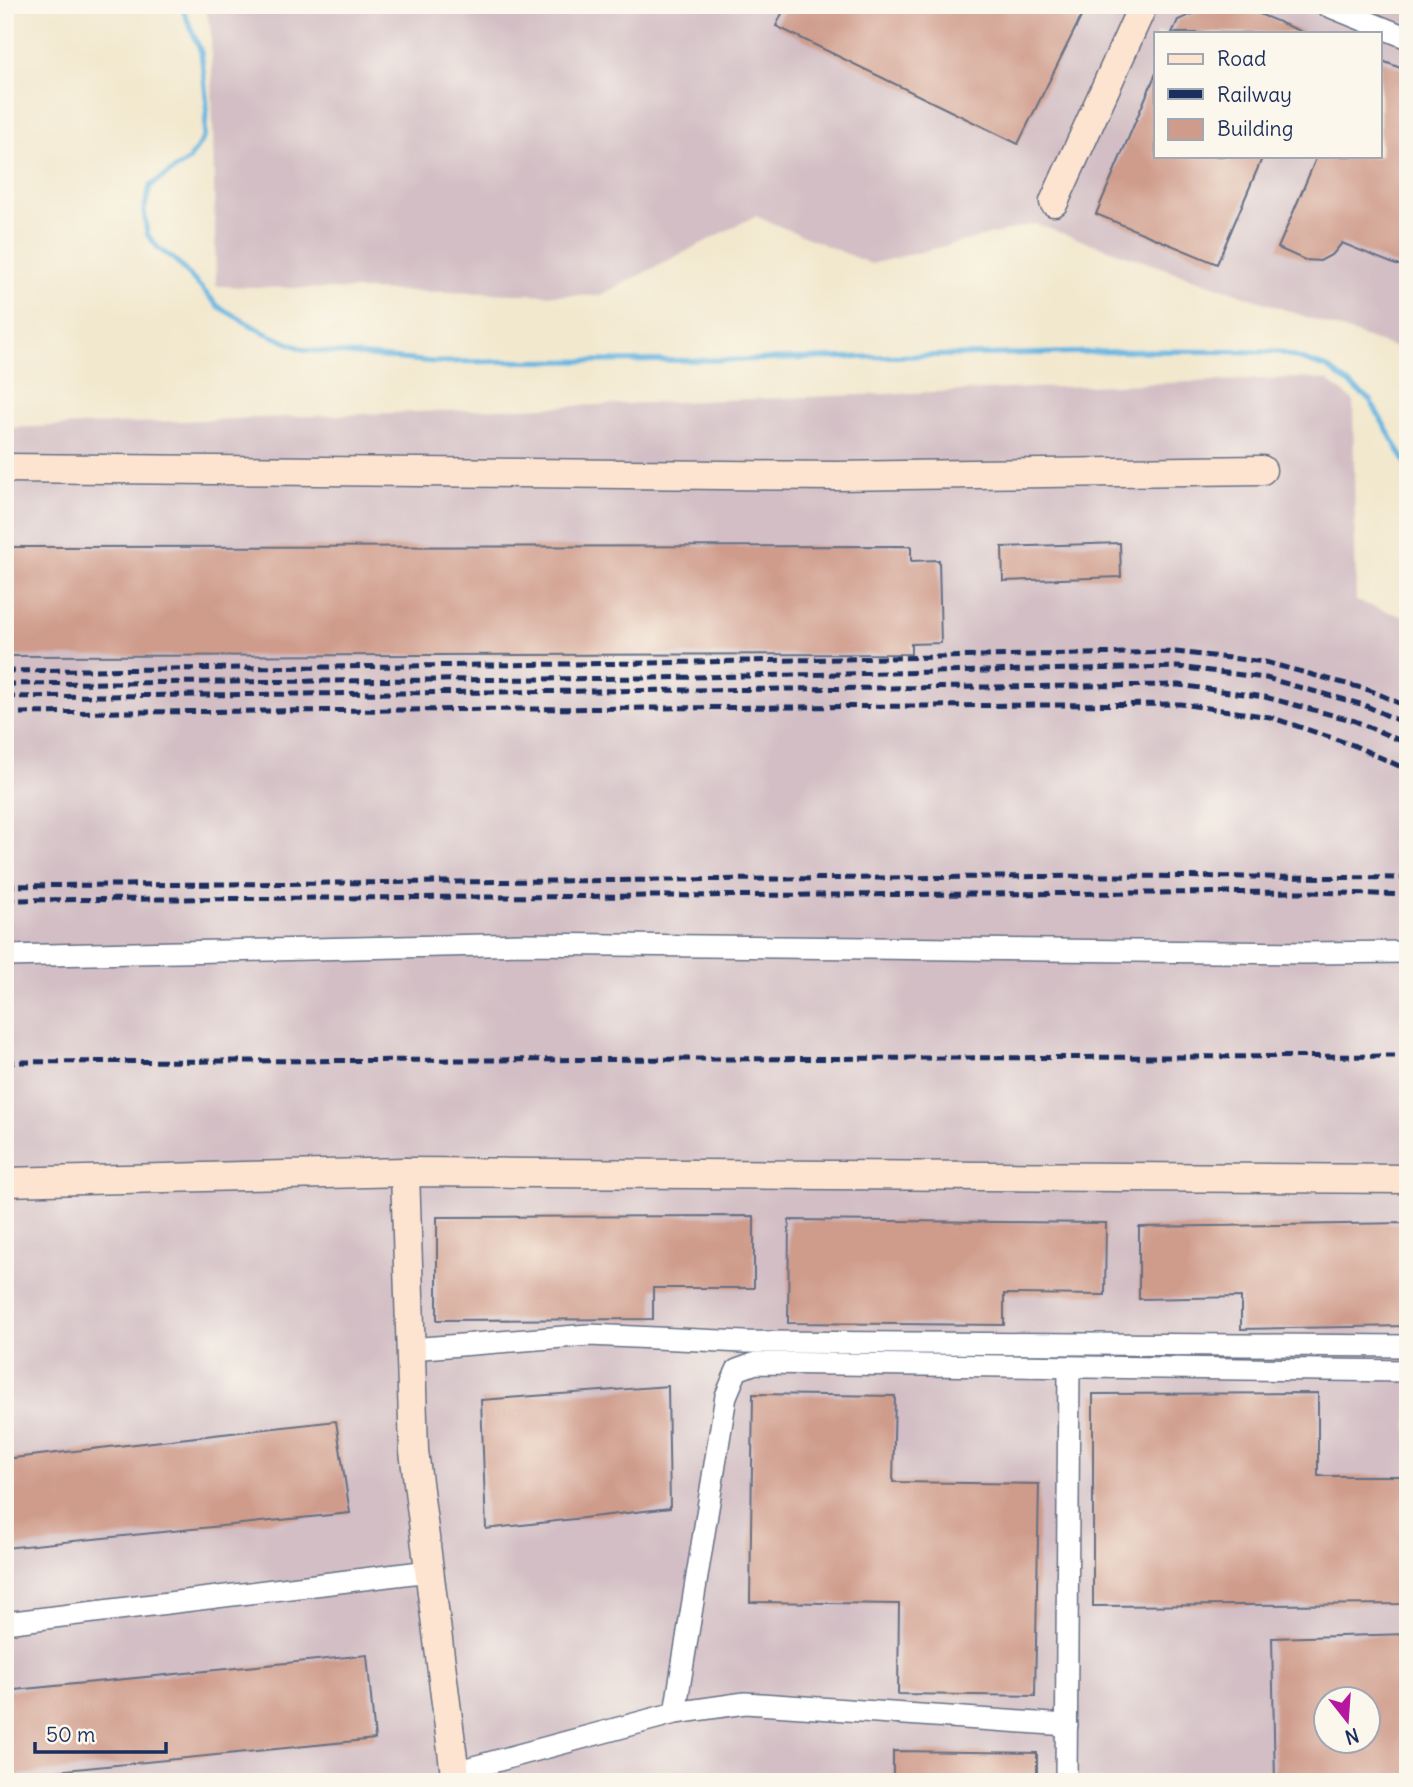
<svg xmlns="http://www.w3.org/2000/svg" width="1413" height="1787" font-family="Delius,sans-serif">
	<rect width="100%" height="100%" fill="#fbf7ec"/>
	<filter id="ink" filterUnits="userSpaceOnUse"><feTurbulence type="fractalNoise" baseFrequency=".0143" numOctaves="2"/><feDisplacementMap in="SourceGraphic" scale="14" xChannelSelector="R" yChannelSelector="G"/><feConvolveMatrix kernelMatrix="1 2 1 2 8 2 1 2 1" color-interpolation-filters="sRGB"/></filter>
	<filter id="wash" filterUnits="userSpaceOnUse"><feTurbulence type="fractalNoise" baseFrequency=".00686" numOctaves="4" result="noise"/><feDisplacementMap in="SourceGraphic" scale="28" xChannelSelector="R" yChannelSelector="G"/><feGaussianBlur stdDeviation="1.57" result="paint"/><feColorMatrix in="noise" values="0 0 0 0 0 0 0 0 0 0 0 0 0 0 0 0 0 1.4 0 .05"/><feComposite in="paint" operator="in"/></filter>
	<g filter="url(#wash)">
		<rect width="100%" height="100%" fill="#f2e8ce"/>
		<g fill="#d2bec4" fill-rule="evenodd">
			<path d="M205,5H1408V352L1035,224L871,264L755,216L599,296L216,286L211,32ZM1156,33H1380V156H1156Z"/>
			<path d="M1296,378L1327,380L1353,400L1356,601L1408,618V1782H5V428ZM1326,1700H1368V1742H1326Z"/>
		</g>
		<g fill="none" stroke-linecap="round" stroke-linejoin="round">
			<polyline stroke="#67b6e1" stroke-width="5" points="181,5 201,52 207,105 204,137 189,160 150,186 144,210 147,234 159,249 175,260 219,307 263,332 305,350 433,362 737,360 1142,351 1279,352 1328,368 1370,400 1408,467"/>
		</g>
		<g id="blocks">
			<g fill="#cf9b8b" fill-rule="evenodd">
				<polygon points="786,5 1087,5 1018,144 776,26"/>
				<polygon points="1214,5 1238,5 1305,33 1172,33 1178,20"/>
				<polygon points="1380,60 1408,71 1408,265 1396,265 1342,243 1333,254 1320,261 1305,260 1278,248 1317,156 1380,156"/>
				<polygon points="1156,73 1156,156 1263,156 1217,264 1096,214"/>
				<polygon points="1120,543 1121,577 1003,581 1002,547"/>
				<polygon points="911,546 911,561 939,560 941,643 911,644 911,654 5,656 5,547"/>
				<polygon points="754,1216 754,1288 653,1288 653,1319 437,1320 437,1217"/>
				<polygon points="789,1220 1106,1223 1105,1295 1004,1294 1004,1325 788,1323"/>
				<polygon points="1408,1223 1408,1326 1241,1329 1241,1297 1139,1299 1139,1227"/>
				<polygon points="668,1386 670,1508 486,1529 481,1400"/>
				<polygon points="1318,1393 1318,1476 1408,1476 1408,1604 1093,1606 1093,1394"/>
				<polygon points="753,1394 895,1396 893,1482 1039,1484 1035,1696 898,1694 899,1604 750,1602"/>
				<polygon points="336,1421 350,1513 5,1548 5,1459"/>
				<path d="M1408,1634V1782H1275L1272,1638ZM1326,1699H1368V1741H1326Z"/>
				<polygon points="367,1655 375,1739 6,1776 5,1691"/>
				<polygon points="893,1751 1037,1753 1037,1782 893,1782"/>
			</g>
		</g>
	</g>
	<g filter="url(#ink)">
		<use href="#blocks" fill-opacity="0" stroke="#667085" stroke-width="2"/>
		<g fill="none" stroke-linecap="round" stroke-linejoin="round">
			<defs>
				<g id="street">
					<polyline points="1326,5 1408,38"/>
					<polyline points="5,956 525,944 1305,953 1408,952"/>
					<polyline points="410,1349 589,1335 744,1342 1408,1346"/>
					<polyline points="5,1623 429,1571"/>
					<polyline points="675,1713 745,1703 1067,1725"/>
					<polyline points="455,1772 675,1713 726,1396 737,1370 756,1363 1408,1371"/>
					<polyline points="1066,1782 1069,1367"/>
				</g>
				<g id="secondary">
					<polyline points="1054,202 1143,5"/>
					<polyline points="5,468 835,476 1262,470"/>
					<polyline points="405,1172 414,1451 456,1782"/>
					<polyline points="5,1182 405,1172 1408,1179"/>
				</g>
			</defs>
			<use href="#street" stroke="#667085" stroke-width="24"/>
			<use href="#secondary" stroke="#667085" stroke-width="31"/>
			<use href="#street" stroke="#fff" stroke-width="21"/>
			<use href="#secondary" stroke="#fde4d0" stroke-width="28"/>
			<g stroke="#1b2f5e" stroke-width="5" stroke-dasharray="10 5" stroke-linecap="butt">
				<polyline points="5,671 648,663 1176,652 1265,662 1369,690 1408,707"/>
				<polyline points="5,684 648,678 1178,667 1266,678 1364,705 1408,725"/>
				<polyline points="5,697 1179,685 1265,697 1355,721 1408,744"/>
				<polyline points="5,713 1181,704 1270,717 1353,745 1408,770"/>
				<polyline points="5,886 1103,876 1408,878"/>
				<polyline points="5,900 1310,892 1408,895"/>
				<polyline points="5,1062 1408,1056"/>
			</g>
		</g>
	</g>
	<rect width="1413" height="1787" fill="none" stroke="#fbf7ec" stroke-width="28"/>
	<rect x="1154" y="32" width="228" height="126" fill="#fbf7ec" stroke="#a1a7b3" stroke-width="2"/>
	<rect x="1168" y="54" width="35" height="10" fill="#fde4d0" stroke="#a1a7b3" stroke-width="2"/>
	<text x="1217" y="66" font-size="21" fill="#1b2f5e">Road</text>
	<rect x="1168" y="89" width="35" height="10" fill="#1b2f5e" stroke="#a1a7b3" stroke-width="2"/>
	<text x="1217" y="102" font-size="21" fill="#1b2f5e">Railway</text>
	<rect x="1168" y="119" width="35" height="21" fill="#cf9b8b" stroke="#a1a7b3" stroke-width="2"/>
	<text x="1217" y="136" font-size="21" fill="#1b2f5e">Building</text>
	<g transform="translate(1347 1720) rotate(163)"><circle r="33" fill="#fbf7ec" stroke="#a1a7b3" stroke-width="2"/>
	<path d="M0-5L12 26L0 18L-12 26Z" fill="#b5179e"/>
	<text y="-10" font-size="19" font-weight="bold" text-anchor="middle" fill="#1b2f5e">N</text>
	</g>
	<path d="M35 1742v10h131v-10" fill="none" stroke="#1b2f5e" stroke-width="3.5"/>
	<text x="46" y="1742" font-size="21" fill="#1b2f5e" stroke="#fbf7ec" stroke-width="5" paint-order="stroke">50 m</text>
</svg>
